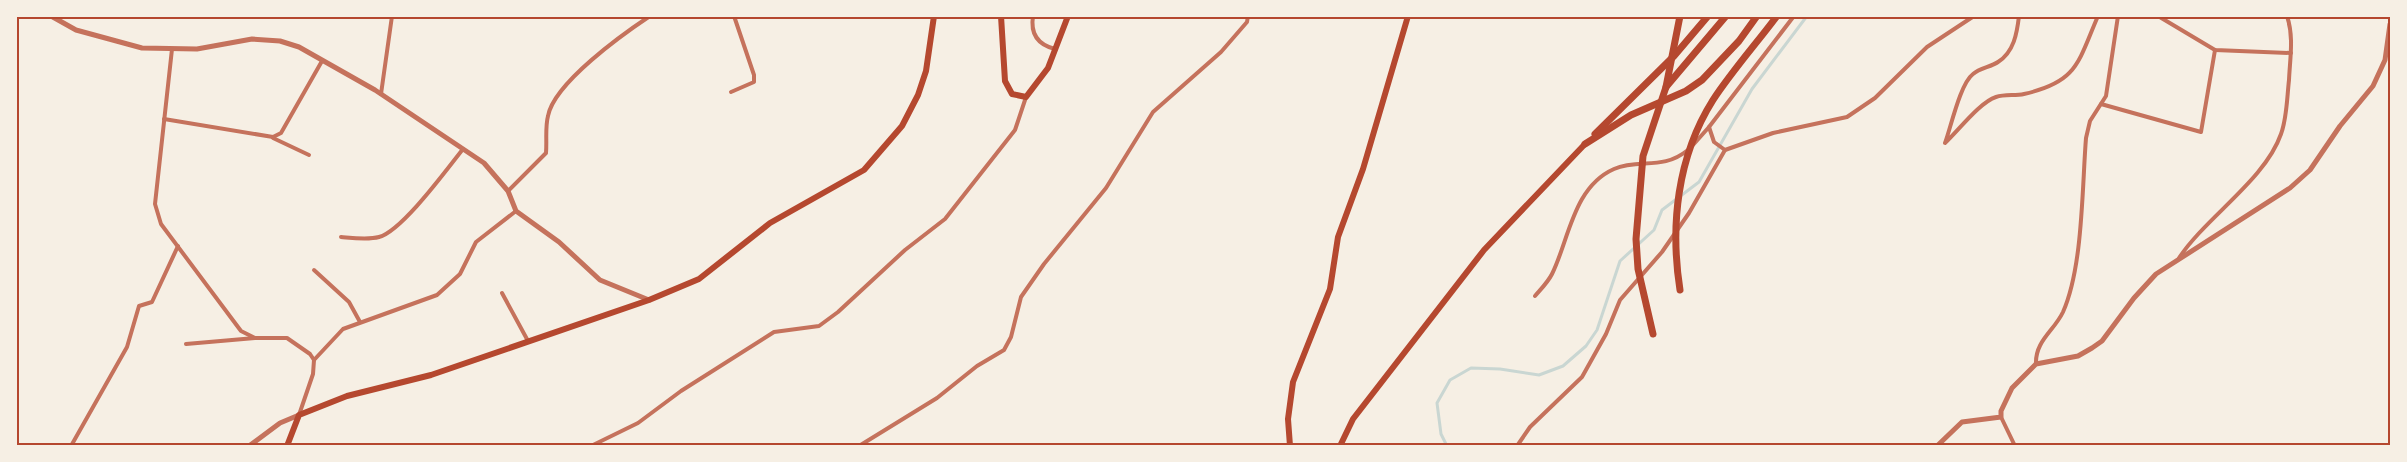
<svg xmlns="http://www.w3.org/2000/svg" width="2407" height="462" font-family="'Noto Sans',sans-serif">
	<rect width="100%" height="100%" fill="#f6efe4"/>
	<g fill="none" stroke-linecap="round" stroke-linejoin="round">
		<polyline stroke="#c9d6d2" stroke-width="3" points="1447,446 1441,434 1437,403 1450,380 1471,368 1500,369 1539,375 1563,366 1586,346 1597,330 1620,261 1654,230 1662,210 1699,182 1752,89 1807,16"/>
		<g stroke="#c5725c" stroke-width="4">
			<path d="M1033,16C1030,35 1039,45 1055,49"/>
			<path d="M2019,16C2017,33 2014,52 1998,62C1991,67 1980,68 1973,74C1960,84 1951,127 1945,143C1958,131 1980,102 1996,97C2005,94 2015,96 2024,94C2078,82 2078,62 2098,16"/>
			<polyline points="2158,16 2215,50 2291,53"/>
			<polyline points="172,49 155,204 161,224 241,331 255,338 287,338 310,354 314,360 313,374 299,415"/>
			<polyline points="731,92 754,82 754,75 734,16"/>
			<polyline points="381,94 392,16"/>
			<polyline points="2101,104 2201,132 2215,50"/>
			<polyline points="164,119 273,137 281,133 322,61"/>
			<polyline points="1709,127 1794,16"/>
			<polyline points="273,138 309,155"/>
			<polyline points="1693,145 1709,127 1714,142 1725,150"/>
			<path d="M508,191L546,153C547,141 545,127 548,116C554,83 623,34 650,16"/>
			<path d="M341,237C353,238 368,240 379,237C402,231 447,169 463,149"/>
			<path d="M2179,258C2206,217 2265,180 2281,134C2287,118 2287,97 2289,80C2290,58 2294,37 2287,16"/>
			<polyline points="314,270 349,302 360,322"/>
			<polyline points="502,293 528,341"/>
			<path d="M1535,296C1541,289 1548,282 1552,274C1569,240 1573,187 1614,169C1640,158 1662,171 1688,150"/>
			<polyline points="186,344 255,338"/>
			<polyline points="314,360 343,329 437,295 460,274 476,242 516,211"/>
			<path d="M2036,364C2035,341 2054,331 2063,312C2083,267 2082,188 2086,138L2090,121L2106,96L2118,16"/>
			<polyline points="2001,417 2015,446"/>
			<polyline points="71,446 127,347 139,306 152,302 178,246"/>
			<polyline points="591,446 638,423 681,391 774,332 819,326 838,312 905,250 945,219 1015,130 1026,97"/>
			<polyline points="859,446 937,398 977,366 1004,350 1011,337 1021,297 1044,264 1106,188 1153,112 1221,52 1247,22 1248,16"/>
			<polyline points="1517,446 1530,427 1582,377 1606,334 1620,300 1662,252 1689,213 1725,150 1773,133 1847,117 1875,98 1927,47 1974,16"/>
		</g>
		<g stroke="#c5725c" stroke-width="5">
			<polyline points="51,16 76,30 142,48 197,49 252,39 280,41 299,47 375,90 484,163 508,191 516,211 559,242 600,280 649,300"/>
			<polyline points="249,446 280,423 299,415"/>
			<polyline points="1937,446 1962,422 2001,417 2001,411 2012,388 2036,364 2078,356 2092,348 2102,341 2134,298 2156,274 2290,188 2310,170 2340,126 2373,86 2385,60 2390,24"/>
		</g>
		<g stroke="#b5482f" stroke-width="6">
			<polyline points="1001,16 1005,81 1012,94 1026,97 1048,68 1068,16"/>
			<polyline points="287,446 299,415 347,396 431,375 649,300 699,279 770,223 864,170 902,126 918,95 926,71 934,16"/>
			<polyline points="1290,446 1288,419 1293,382 1330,289 1338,237 1363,169 1408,16"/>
			<polyline points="1340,446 1353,419 1484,250 1585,144"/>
		</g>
		<g stroke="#b5482f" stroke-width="7">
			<polyline points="1595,134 1674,56 1708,16"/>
			<polyline points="1585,144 1631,115 1686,91 1702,80 1739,41 1757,16"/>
			<path d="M1680,290C1670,226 1677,157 1713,100C1732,71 1756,44 1777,16"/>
			<polyline points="1653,334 1638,269 1636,239 1643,156 1666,87 1726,16"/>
		</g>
		<polyline stroke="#b5482f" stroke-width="7" points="1666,87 1680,16"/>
	</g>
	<rect width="2407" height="462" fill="none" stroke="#f6efe4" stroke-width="36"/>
	<rect x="18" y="18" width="2371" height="426" fill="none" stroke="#b5482f" stroke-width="2"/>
</svg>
